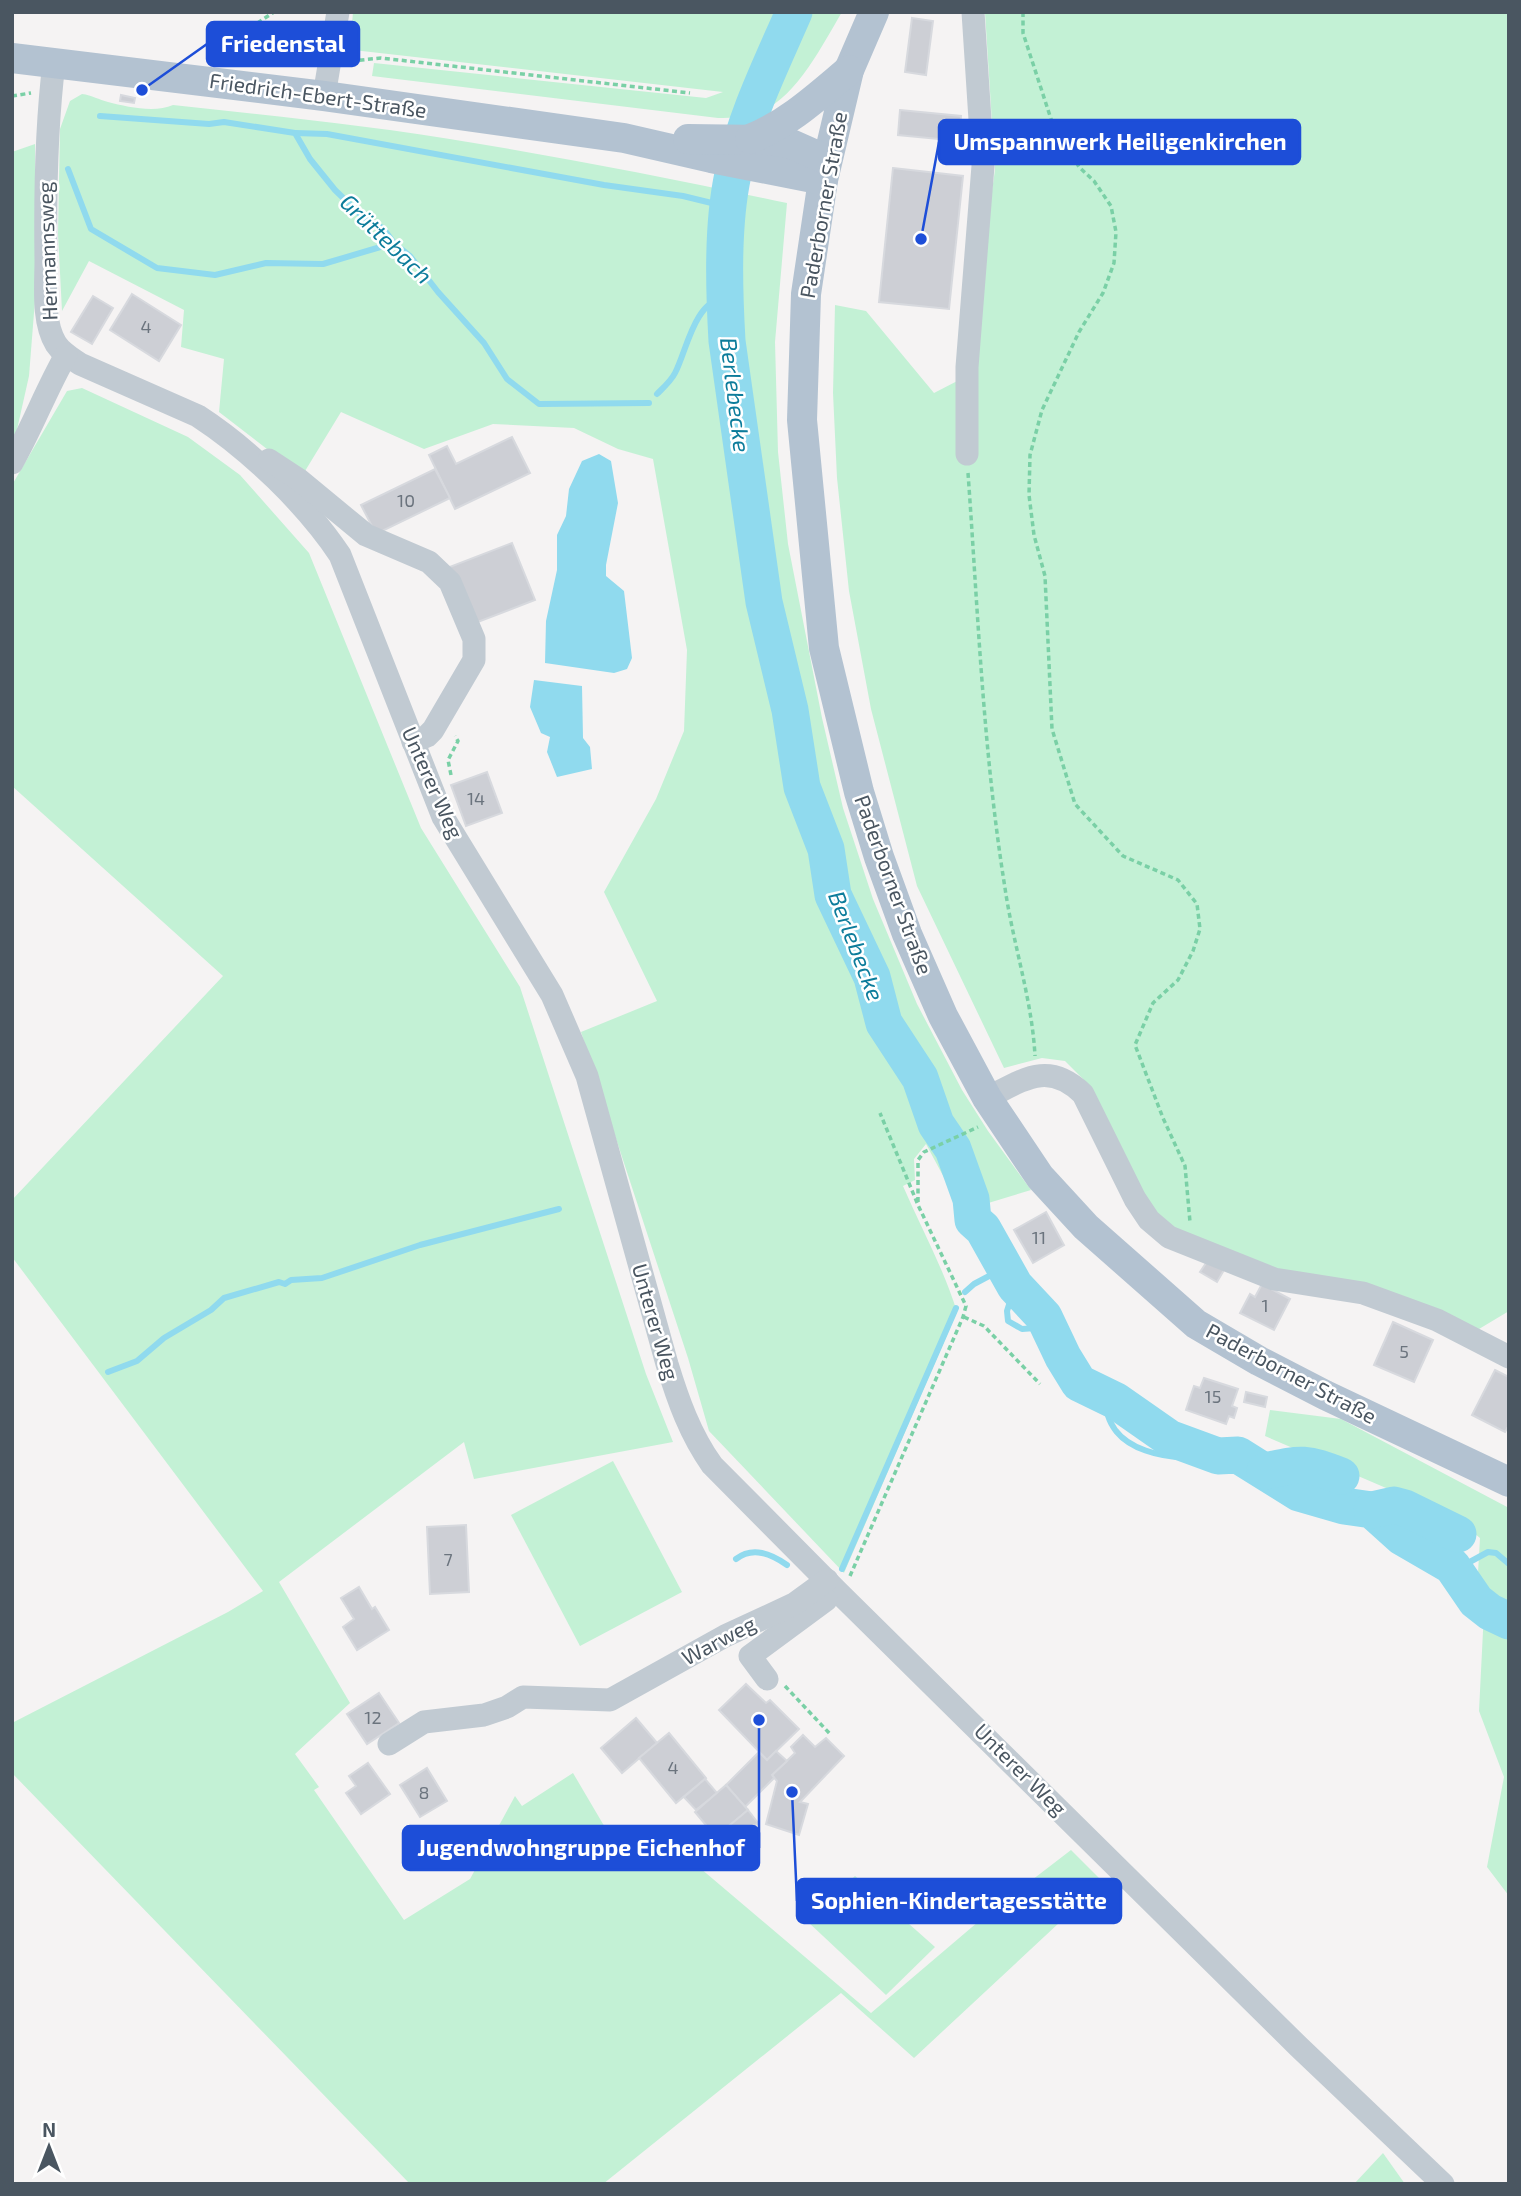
<svg xmlns="http://www.w3.org/2000/svg" width="1521" height="2196" font-family="'Exo 2',sans-serif">
	<rect width="100%" height="100%" fill="#f5f3f3"/>
	<g fill="#c3f1d5">
		<path d="M353,12H842C823,44 796,98 760,112C747,117 732,118 718,118L372,76L374,63L706,98L723,92L353,50L351,36Z"/>
		<polygon points="985,12 1509,12 1509,1311 1479,1329 1255,1267 1132,1214 1083,1079 1065,1061 1042,1058 1004,1068 917,886 871,709 849,591 837,478 833,393 835,305 866,311 934,393 965,377 995,170"/>
		<path d="M82,94C92,95 99,100 108,102C127,107 155,113 173,105C273,116 374,126 474,143C579,160 683,181 787,203L775,342L778,452L788,544L822,718L843,808L873,899L917,1004L962,1090L988,1131L1031,1190L962,1211L926,1144L914,1159L915,1180L903,1186C921,1228 944,1269 957,1312L844,1573L709,1431L688,1358L581,1032L657,1001L604,892L656,799L684,731L687,650L653,459L618,449L574,428L493,424L424,449L341,412L302,476L219,412L224,359L181,347L184,310L89,261L62,311L58,234L60,129L70,101Z"/>
		<polygon points="35,144 35,300 29,376 16,434 12,440 12,152"/>
		<polygon points="82,388 188,437 240,475 309,553 421,828 520,987 646,1374 673,1442 474,1479 464,1442 279,1582 350,1703 295,1754 319,1787 314,1790 404,1920 470,1879 515,1796 522,1806 573,1773 603,1824 641,1871 700,1868 871,2013 985,1916 1071,1850 1103,1882 914,2058 841,1993 603,2184 410,2184 12,1773 12,1723 228,1612 263,1591 12,1257 12,1200 223,976 12,786 12,485 67,391"/>
		<polygon points="1270,1410 1341,1419 1509,1508 1509,1896 1487,1867 1504,1777 1479,1711 1485,1591 1478,1573 1480,1538 1456,1518 1265,1436"/>
		<polygon points="613,1461 682,1592 580,1646 511,1515"/>
		<polygon points="855,1876 935,1947 886,1995 807,1921"/>
		<polygon points="1383,2153 1405,2184 1354,2184"/>
	</g>
	<g fill="#90daee">
		<polygon points="599,454 611,461 618,503 606,565 606,576 624,591 632,658 627,669 614,673 545,663 546,621 557,570 557,535 566,516 569,489 582,461"/>
		<polygon points="534,680 582,686 583,738 590,747 592,769 557,777 547,752 550,737 541,733 530,707"/>
	</g>
	<g fill="none" stroke-linecap="round" stroke-linejoin="round">
		<g stroke="#90daee" stroke-width="6">
			<polyline points="100,116 209,124 224,122 295,133 310,159 335,190 367,221 383,228 394,243 410,256 438,292 484,343 507,379 539,404 649,403"/>
			<polyline points="295,133 327,134 604,185 683,196 728,207"/>
			<polyline points="68,169 91,229 157,268 215,275 266,263 323,264 394,243"/>
			<path d="M657,394C663,388 671,381 675,373C687,350 694,301 725,298"/>
			<polyline points="1015,1286 1007,1311 1008,1321 1022,1329 1049,1327"/>
			<polyline points="965,1292 974,1284 1004,1268"/>
			<polyline points="108,1372 137,1361 164,1338 211,1310 224,1298 279,1282 285,1284 291,1280 322,1278 420,1245 559,1209"/>
			<path d="M1106,1397C1103,1455 1177,1462 1218,1456"/>
			<path d="M736,1559C753,1546 771,1554 787,1565"/>
			<polyline points="1452,1566 1466,1564 1488,1552 1496,1553 1509,1564"/>
			<polyline points="842,1569 956,1308"/>
		</g>
		<g stroke="#90daee" stroke-width="37">
			<path d="M794,12C771,65 745,117 733,174C722,225 724,289 727,341L764,602L790,710L802,787L826,849L833,895L872,977L884,1023L920,1078L936,1124L953,1149L971,1199L973,1220L983,1229L1015,1286L1044,1317L1063,1357L1079,1383L1116,1401L1169,1438L1218,1456L1238,1455L1299,1493L1344,1506L1372,1510L1402,1537L1452,1566L1476,1601L1490,1612L1509,1621"/>
			<path d="M1265,1471C1302,1463 1305,1462 1341,1476"/>
			<polyline points="1372,1510 1394,1505 1405,1508 1458,1534"/>
		</g>
	</g>
	<g fill="#cdcfd5" stroke="#d7d9de" stroke-width="2">
		<polygon points="912,18 933,21 926,75 905,72"/>
		<polygon points="121,95 135,98 134,103 120,101"/>
		<polygon points="900,110 961,116 959,141 898,135"/>
		<polygon points="893,168 963,176 949,309 879,302"/>
		<polygon points="132,294 181,325 159,361 110,330"/>
		<polygon points="93,296 113,308 92,344 71,332"/>
		<polygon points="512,437 530,473 455,509 429,455 447,446 456,464"/>
		<polygon points="435,469 450,498 376,534 361,505"/>
		<polygon points="512,543 535,600 470,625 447,568"/>
		<polygon points="487,772 502,813 466,826 451,785"/>
		<polygon points="1046,1212 1064,1245 1033,1263 1014,1230"/>
		<polygon points="1208,1260 1224,1270 1217,1282 1200,1272"/>
		<polygon points="1262,1284 1290,1299 1274,1330 1240,1313 1250,1294 1255,1297"/>
		<polygon points="1393,1322 1433,1340 1414,1382 1374,1365"/>
		<polygon points="1495,1370 1509,1377 1509,1425 1505,1432 1472,1415"/>
		<polygon points="1204,1378 1238,1389 1232,1406 1237,1408 1234,1418 1229,1416 1226,1424 1186,1410 1194,1386 1200,1388"/>
		<polygon points="1246,1392 1267,1397 1265,1407 1244,1402"/>
		<polygon points="466,1525 469,1592 430,1594 427,1527"/>
		<polygon points="359,1587 372,1609 375,1607 389,1630 357,1650 343,1627 354,1619 341,1598"/>
		<polygon points="746,1684 766,1703 770,1700 799,1729 767,1760 719,1710"/>
		<polygon points="379,1693 399,1723 367,1744 347,1714"/>
		<polygon points="636,1718 657,1743 622,1773 601,1748"/>
		<polygon points="669,1733 706,1778 676,1803 639,1758"/>
		<polygon points="803,1735 815,1747 826,1738 844,1756 800,1802 808,1804 799,1835 766,1824 777,1781 772,1775 795,1753 791,1747"/>
		<polygon points="776,1751 787,1761 772,1775 774,1778 745,1807 726,1785 759,1752 767,1760"/>
		<polygon points="368,1763 390,1794 361,1814 346,1793 356,1786 349,1776"/>
		<polygon points="427,1768 447,1801 420,1817 400,1785"/>
		<polygon points="705,1779 717,1793 696,1810 684,1797"/>
		<polygon points="726,1785 748,1810 716,1837 695,1812"/>
		<polygon points="748,1810 758,1823 728,1848 718,1835"/>
	</g>
	<g fill="none" stroke-linecap="round" stroke-linejoin="round">
		<g stroke="#7ad0a6" stroke-width="3.5" stroke-dasharray="5 3.5" stroke-linecap="butt">
			<polyline points="1023,12 1023,33 1051,119 1079,167 1094,181 1111,206 1116,232 1114,263 1103,293 1079,332 1042,410 1030,455 1029,495 1034,535 1045,576 1052,729 1075,804 1123,856 1178,880 1197,904 1200,929 1193,951 1178,980 1153,1003 1135,1045 1163,1118 1185,1166 1190,1222"/>
			<polyline points="208,56 274,12"/>
			<polyline points="351,61 381,58 690,93"/>
			<polyline points="12,96 31,93"/>
			<path d="M968,473C978,611 983,751 1005,888C1013,944 1032,999 1035,1056"/>
			<polyline points="451,775 448,760 458,741 455,736"/>
			<polyline points="918,1202 918,1160 924,1152 978,1127"/>
			<polyline points="964,1317 984,1326 1040,1384"/>
			<polyline points="850,1576 963,1317 966,1306 918,1205 880,1113"/>
			<polyline points="785,1686 831,1735"/>
		</g>
		<g stroke="#c1cad2" stroke-width="23">
			<path d="M54,63C46,128 45,194 46,260C46,285 42,321 56,344C62,353 71,358 80,364L198,416C250,450 306,504 340,555L443,817L552,995L587,1076L667,1364C678,1400 690,1434 712,1465L838,1592L1299,2047L1443,2184"/>
			<polyline points="324,96 338,12"/>
			<polyline points="967,454 967,367 983,166 973,12"/>
			<polyline points="269,460 298,479 366,535 429,562 450,582 474,639 474,660 433,730 427,736 413,742"/>
			<path d="M12,463C32,428 46,390 66,355"/>
			<path d="M987,1098C1023,1080 1048,1060 1083,1094L1135,1199L1149,1220L1169,1237L1274,1279L1363,1293L1437,1320L1509,1357"/>
			<polyline points="767,1679 750,1656 826,1600"/>
			<polyline points="389,1744 424,1722 484,1715 507,1707 523,1697 610,1700 725,1636 794,1604 827,1580"/>
		</g>
		<g stroke="#b3c2d1" stroke-width="30">
			<polyline points="874,12 849,70 823,180 806,294 802,420 824,648 859,792 879,857 907,934 943,1016 987,1098 1040,1177 1086,1227 1196,1324 1259,1361 1325,1395 1509,1482"/>
			<polyline points="12,58 324,96 624,138 711,158 823,180"/>
			<polyline points="688,139 768,140 791,144 827,160"/>
			<path d="M750,139C788,124 818,96 849,70"/>
		</g>
	</g>
	<g text-anchor="middle" stroke-width="5" stroke-linejoin="round" paint-order="stroke">
		<g font-size="18" fill="#6b747e">
			<text x="146" y="333">4</text>
			<text x="406" y="507">10</text>
			<text x="476" y="805">14</text>
			<text x="1039" y="1244">11</text>
			<text x="1265" y="1312">1</text>
			<text x="1404" y="1358">5</text>
			<text x="1213" y="1403">15</text>
			<text x="448" y="1566">7</text>
			<text x="373" y="1724">12</text>
			<text x="673" y="1774">4</text>
			<text x="424" y="1799">8</text>
		</g>
		<g font-size="21" fill="#4a5661" stroke="#fff">
			<text transform="translate(318 96) rotate(8)" y="7">Friedrich-Ebert-Straße</text>
			<text transform="translate(824 205) rotate(-80)" y="7">Paderborner Straße</text>
			<text transform="translate(48 251) rotate(-92)" y="7">Hermannsweg</text>
			<text transform="translate(432 783) rotate(66)" y="7">Unterer Weg</text>
			<text transform="translate(893 885) rotate(70)" y="7">Paderborner Straße</text>
			<text transform="translate(655 1322) rotate(74)" y="7">Unterer Weg</text>
			<text transform="translate(1291 1374) rotate(28)" y="7">Paderborner Straße</text>
			<text transform="translate(719 1641) rotate(-28)" y="7">Warweg</text>
			<text transform="translate(1020 1770) rotate(45)" y="7">Unterer Weg</text>
		</g>
		<g font-size="23" font-style="italic" fill="#0c7c9b" stroke="#fff">
			<text transform="translate(386 239) rotate(44)" y="8">Grüttebach</text>
			<text transform="translate(735 395) rotate(83)" y="8">Berlebecke</text>
			<text transform="translate(856 946) rotate(69)" y="8">Berlebecke</text>
		</g>
	</g>
	<path fill="none" stroke="#1d4ed8" stroke-width="2.5" d="M142 90L207 44M921 239L939 142M759 1720L759 1848M792 1792L797 1901"/>
	<g fill="#1d4ed8" stroke="#fff" stroke-width="2.5">
		<circle cx="142" cy="90" r="7"/>
		<circle cx="921" cy="239" r="7"/>
		<circle cx="759" cy="1720" r="7"/>
		<circle cx="792" cy="1792" r="7"/>
	</g>
	<g fill="#1d4ed8" stroke="#1d4ed8" stroke-width="2.5">
		<rect x="207" y="22" width="152" height="44" rx="7"/>
		<rect x="939" y="120" width="361" height="44" rx="7"/>
		<rect x="403" y="1826" width="356" height="44" rx="7"/>
		<rect x="797" y="1879" width="324" height="44" rx="7"/>
	</g>
	<g font-size="23" text-anchor="middle" font-weight="bold" fill="#fff">
		<text x="283" y="52">Friedenstal</text>
		<text x="1120" y="150">Umspannwerk Heiligenkirchen</text>
		<text x="581" y="1856">Jugendwohngruppe Eichenhof</text>
		<text x="959" y="1909">Sophien-Kindertagesstätte</text>
	</g>
	<rect width="1521" height="2196" fill="none" stroke="#4a5661" stroke-width="28"/>
	<g transform="translate(49 2147)" stroke="#ffffff" stroke-width="5" paint-order="stroke">
	<path d="M0-5L12 26L0 18L-12 26Z" fill="#4a5661"/>
	<text y="-10" font-size="19" font-weight="bold" text-anchor="middle" fill="#4a5661">N</text>
	</g>
</svg>
